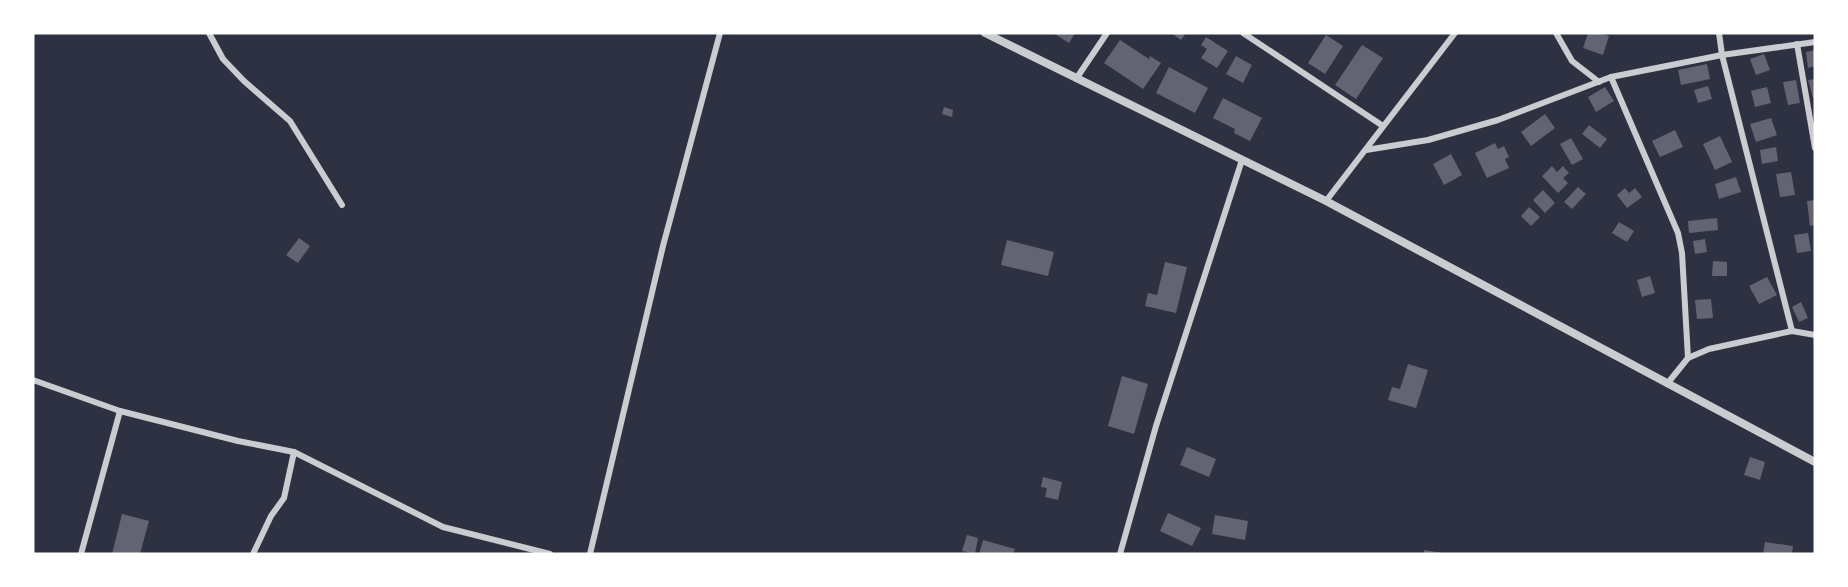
<svg xmlns="http://www.w3.org/2000/svg" width="1848" height="587" font-family="'Roboto Serif',serif">
	<rect width="100%" height="100%" fill="#2d3142"/>
	<g fill="#626471">
		<polygon points="1053,33 1075,33 1069,43"/>
		<polygon points="1171,33 1186,33 1181,40"/>
		<polygon points="1588,33 1599,33 1609,36 1603,55 1583,48"/>
		<polygon points="1326,35 1343,46 1325,74 1308,63"/>
		<polygon points="1206,37 1228,51 1217,68 1201,58 1207,49 1201,45"/>
		<polygon points="1120,40 1149,59 1150,56 1161,63 1143,89 1104,63"/>
		<polygon points="1362,45 1383,58 1356,99 1335,85"/>
		<polygon points="1815,50 1815,66 1808,68 1806,52"/>
		<polygon points="1764,54 1770,70 1756,75 1750,59"/>
		<polygon points="1236,56 1252,65 1243,83 1226,74"/>
		<polygon points="1707,64 1710,79 1681,85 1678,70"/>
		<polygon points="1169,67 1208,88 1195,113 1156,93"/>
		<polygon points="1815,79 1815,97 1813,98 1808,80"/>
		<polygon points="1796,80 1800,103 1788,105 1783,82"/>
		<polygon points="1708,86 1712,99 1698,103 1694,90"/>
		<polygon points="1605,87 1614,101 1596,112 1588,97"/>
		<polygon points="1767,87 1771,103 1755,107 1751,91"/>
		<polygon points="1223,98 1262,118 1250,141 1234,133 1235,129 1213,118"/>
		<polygon points="944,107 953,110 952,117 942,114"/>
		<polygon points="1545,114 1555,128 1531,146 1521,132"/>
		<polygon points="1771,118 1777,135 1756,142 1750,124"/>
		<polygon points="1589,125 1607,139 1600,148 1582,134"/>
		<polygon points="1675,130 1683,147 1660,157 1652,141"/>
		<polygon points="1720,136 1732,162 1715,170 1703,144"/>
		<polygon points="1571,138 1583,159 1572,165 1560,144"/>
		<polygon points="1495,143 1498,149 1504,146 1509,157 1505,159 1509,168 1487,178 1475,153"/>
		<polygon points="1776,147 1778,161 1762,164 1760,150"/>
		<polygon points="1451,154 1462,175 1444,185 1433,164"/>
		<polygon points="1552,166 1557,172 1563,166 1569,173 1563,178 1568,183 1558,193 1542,176"/>
		<polygon points="1791,172 1795,195 1780,197 1776,174"/>
		<polygon points="1736,177 1741,192 1719,199 1715,184"/>
		<polygon points="1578,187 1586,194 1572,209 1564,202"/>
		<polygon points="1625,188 1629,193 1635,188 1642,197 1627,208 1617,195"/>
		<polygon points="1543,190 1555,203 1545,213 1533,200"/>
		<polygon points="1815,200 1815,225 1810,226 1807,201"/>
		<polygon points="1529,207 1540,217 1531,226 1521,216"/>
		<polygon points="1717,218 1718,230 1689,233 1688,221"/>
		<polygon points="1619,222 1634,231 1627,242 1612,233"/>
		<polygon points="1808,233 1811,251 1797,253 1794,235"/>
		<polygon points="299,238 310,246 298,263 286,255"/>
		<polygon points="1705,239 1707,252 1695,254 1693,241"/>
		<polygon points="1007,240 1054,252 1048,276 1001,265"/>
		<polygon points="1713,261 1727,262 1727,276 1712,276"/>
		<polygon points="1165,262 1187,267 1176,313 1145,306 1148,293 1157,295"/>
		<polygon points="1650,276 1655,293 1642,297 1637,280"/>
		<polygon points="1767,277 1777,295 1759,304 1749,286"/>
		<polygon points="1711,299 1713,318 1697,319 1695,300"/>
		<polygon points="1801,302 1808,318 1799,322 1792,307"/>
		<polygon points="1408,364 1428,370 1416,408 1388,400 1392,387 1400,389"/>
		<polygon points="1122,376 1148,384 1134,434 1108,426"/>
		<polygon points="1187,447 1216,459 1209,477 1180,465"/>
		<polygon points="1750,457 1765,462 1760,480 1744,475"/>
		<polygon points="1043,477 1062,482 1058,500 1045,497 1047,488 1041,487"/>
		<polygon points="1168,513 1201,528 1192,546 1160,531"/>
		<polygon points="122,514 149,521 140,554 112,554"/>
		<polygon points="1215,515 1248,521 1245,540 1212,534"/>
		<polygon points="967,535 978,538 975,554 962,551"/>
		<polygon points="983,540 1015,549 1013,554 979,554"/>
		<polygon points="1765,542 1793,546 1792,554 1763,554"/>
		<polygon points="1424,550 1443,553 1443,554 1424,554"/>
	</g>
	<g fill="none" stroke-linecap="round" stroke-linejoin="round">
		<g stroke="#caccd0" stroke-width="6">
			<polyline points="209,33 223,59 244,81 290,121 342,205"/>
			<polyline points="1243,33 1383,126"/>
			<polyline points="1556,33 1572,61 1599,82"/>
			<polyline points="1719,33 1722,55 1792,331"/>
			<polyline points="1797,44 1815,148"/>
			<polyline points="1611,77 1678,233 1682,253 1688,358"/>
			<polyline points="1076,79 1107,33"/>
			<polyline points="1366,150 1428,140 1498,120 1611,77 1722,55 1815,42"/>
			<polyline points="1326,201 1455,33"/>
			<polyline points="33,380 120,411 238,441 294,452 443,527 550,554"/>
			<polyline points="1667,384 1688,358 1709,349 1792,331 1815,335"/>
			<polyline points="81,554 120,411"/>
			<polyline points="253,554 271,516 284,498 294,452"/>
			<polyline points="590,554 663,246 720,33"/>
			<polyline points="1120,554 1156,426 1242,160"/>
		</g>
		<polyline stroke="#caccd0" stroke-width="8" points="985,33 1326,201 1815,462"/>
	</g>
	<rect width="1848" height="587" fill="none" stroke="#ffffff" stroke-width="69"/>
</svg>
